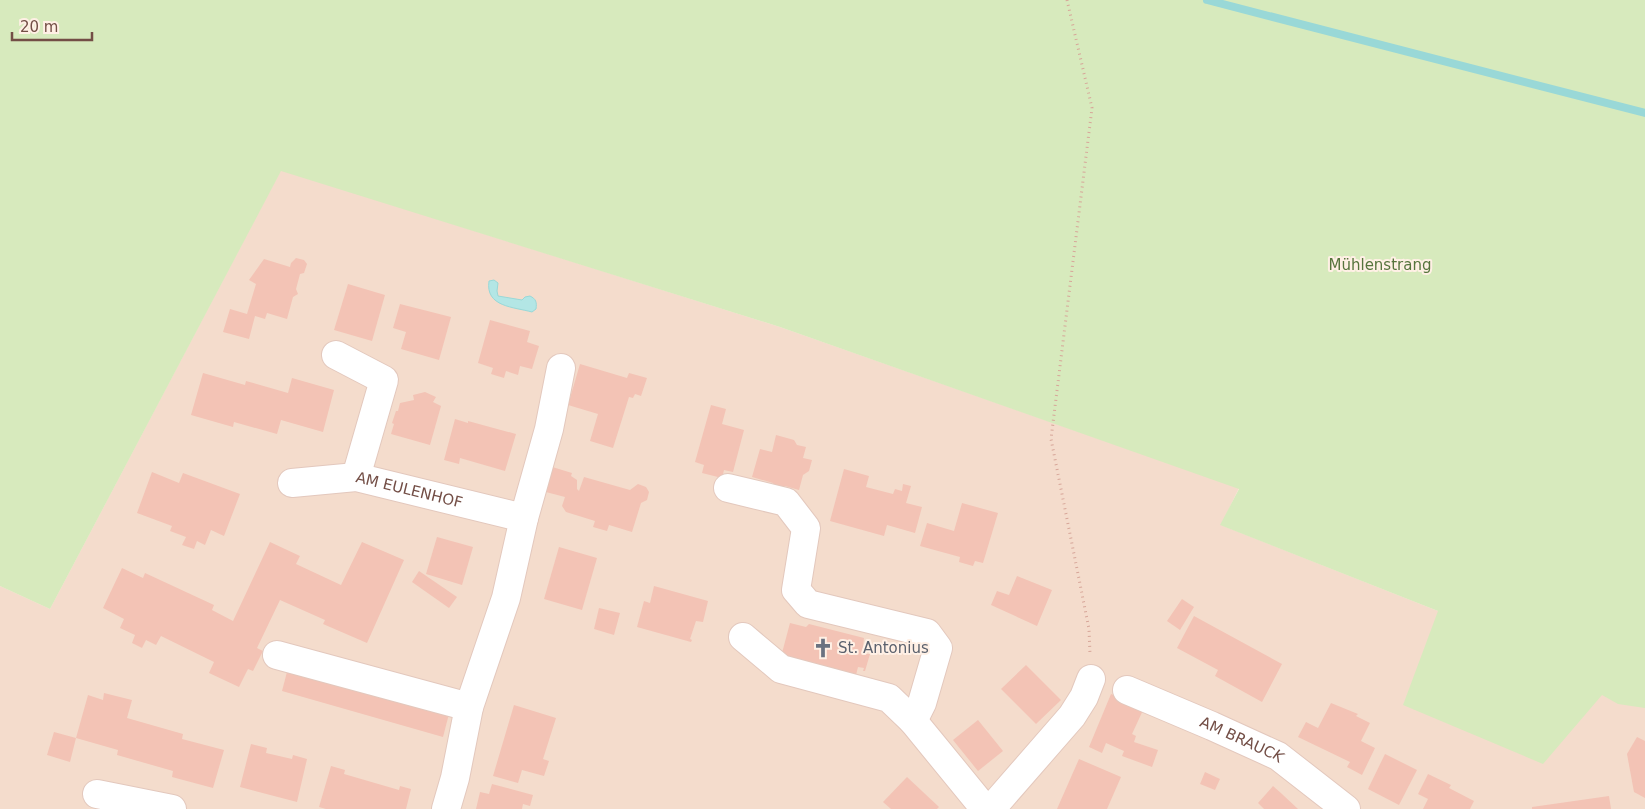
<svg xmlns="http://www.w3.org/2000/svg" width="1645" height="809" font-family="'DejaVu Sans',sans-serif">
	<rect width="100%" height="100%" fill="#fdecde"/>
	<polygon fill="#f4dccc" points="281,170 780,327 1239,488 1221,525 1438,611 1645,644 1645,809 0,809 0,586 50,609"/>
	<polygon fill="#d7eabd" points="0,0 1645,0 1645,708 1618,704 1602,695 1543,764 1403,705 1438,611 1220,525 1239,489 780,327 281,171 50,609 0,586"/>
	<path fill="#b3e6e5" stroke="#99d8d7" d="M494,280L498,283L497,291L498,296L522,300L525,297L530,296C536,299 537,302 536,309L532,312C514,307 485,307 489,281Z"/>
	<g fill="none" stroke-linecap="round" stroke-linejoin="round">
		<polyline stroke="#99d8d7" stroke-width="8" points="1207,0 1645,113"/>
	</g>
	<g fill="#f3c3b5">
		<polygon points="296,258 304,260 307,264 304,273 300,274 296,289 298,294 293,297 287,319 267,313 265,319 255,316 249,339 223,332 230,309 247,314 256,284 249,280 264,259 290,267 291,263"/>
		<polygon points="348,284 385,295 372,341 334,330"/>
		<polygon points="400,304 451,317 439,360 401,349 406,332 393,328"/>
		<polygon points="490,320 530,331 527,342 539,346 532,369 520,366 518,375 506,371 504,378 491,374 493,368 478,363"/>
		<polygon points="580,364 627,378 629,373 647,378 641,396 635,394 633,398 629,397 613,448 590,441 598,414 568,405"/>
		<polygon points="203,373 245,385 246,381 288,393 292,378 334,390 323,432 281,420 277,434 234,422 233,427 191,415"/>
		<polygon points="425,392 436,397 433,402 441,406 430,445 391,434 394,424 392,423 396,411 398,411 400,403 414,400 413,395"/>
		<polygon points="711,405 726,409 722,424 744,430 733,472 724,470 722,478 702,473 704,465 695,462"/>
		<polygon points="455,419 468,423 468,421 516,434 505,471 460,458 459,464 444,460"/>
		<polygon points="776,435 794,440 797,445 806,447 803,458 812,460 809,471 803,475 799,490 785,486 783,488 774,486 773,483 752,477 760,449 772,452"/>
		<polygon points="549,466 572,473 571,476 577,480 577,489 579,491 584,477 630,490 638,484 646,487 649,492 647,500 641,503 632,532 609,525 607,531 593,527 595,521 566,512 562,506 565,497 542,491"/>
		<polygon points="844,469 869,476 866,487 893,494 895,489 902,491 903,484 911,486 906,503 922,507 915,533 887,525 884,536 830,521"/>
		<polygon points="152,472 179,483 183,473 240,494 224,536 211,530 205,545 197,541 194,549 182,545 186,537 170,531 172,526 137,513"/>
		<polygon points="962,503 998,513 983,563 975,561 973,566 959,562 960,557 920,546 927,523 954,531"/>
		<polygon points="437,537 473,547 462,585 426,574"/>
		<polygon points="270,542 300,556 296,564 341,585 362,542 404,560 367,643 323,624 325,620 280,600 257,648 263,651 253,671 248,669 239,687 209,673 214,662 161,636 156,645 146,640 142,648 132,643 135,635 120,628 124,619 103,608 122,568 143,578 145,573 214,605 212,610 233,621"/>
		<polygon points="559,547 597,558 582,610 544,599"/>
		<polygon points="419,571 457,597 449,608 412,582"/>
		<polygon points="1017,576 1052,590 1037,626 991,605 997,591 1009,595"/>
		<polygon points="654,586 708,601 703,622 696,621 690,639 692,640 691,642 637,627 644,601 650,603"/>
		<polygon points="1182,599 1194,607 1180,630 1167,621"/>
		<polygon points="599,608 620,613 614,635 594,629"/>
		<polygon points="1194,616 1282,664 1262,702 1215,676 1218,670 1177,648"/>
		<polygon points="790,623 806,627 809,624 864,638 862,654 870,654 865,671 863,671 864,668 858,667 855,679 797,668 782,653"/>
		<polygon points="1026,665 1061,700 1036,724 1001,689"/>
		<polygon points="288,668 449,714 443,737 282,691"/>
		<polygon points="104,693 132,700 127,718 183,734 182,739 224,750 213,788 172,777 173,771 117,755 118,750 76,738 88,695 103,700"/>
		<polygon points="1111,694 1144,708 1132,734 1136,736 1134,742 1158,750 1152,767 1122,756 1124,751 1106,743 1102,753 1089,747"/>
		<polygon points="1331,703 1358,714 1356,716 1370,723 1361,741 1375,748 1362,775 1347,767 1350,762 1298,737 1306,722 1318,728"/>
		<polygon points="514,705 556,718 543,759 549,761 544,776 522,770 518,783 493,776"/>
		<polygon points="978,720 1003,751 978,771 953,740"/>
		<polygon points="54,732 76,738 70,762 47,755"/>
		<polygon points="1637,737 1645,741 1645,798 1634,792 1627,754"/>
		<polygon points="251,744 267,748 266,753 292,759 293,755 307,759 297,802 240,787"/>
		<polygon points="1385,754 1417,770 1399,805 1368,789"/>
		<polygon points="1079,759 1121,777 1107,809 1057,809"/>
		<polygon points="331,766 345,770 344,774 399,790 400,786 411,789 406,809 326,809 319,807"/>
		<polygon points="1205,772 1220,779 1215,790 1200,784"/>
		<polygon points="1428,774 1451,785 1449,788 1474,801 1470,809 1423,809 1428,799 1418,794"/>
		<polygon points="907,777 939,807 937,809 891,809 883,802"/>
		<polygon points="492,784 533,795 530,806 523,804 522,809 476,809 480,792 489,794"/>
		<polygon points="1273,786 1282,794 1298,809 1264,809 1258,803"/>
		<polygon points="1609,796 1611,809 1532,809 1532,807"/>
	</g>
	<g fill="none" stroke-linecap="round" stroke-linejoin="round">
		<defs>
			<g id="minor">
				<polyline points="336,355 384,380 356,477"/>
				<path id="s1" d="M292,483L356,477L524,518"/>
				<polyline points="728,488 786,502 806,528 796,590 808,604 927,633 938,648 922,703 913,721"/>
				<polyline points="743,637 781,669 889,698 913,721 985,809"/>
				<polyline points="277,655 469,707"/>
				<path id="s2" d="M1127,690L1212,726L1278,756L1346,809"/>
				<polyline points="97,794 172,809"/>
				<polyline points="446,809 455,778 469,707 506,598 524,518 549,429 561,368"/>
				<polyline points="991,809 1072,716 1084,697 1091,679"/>
			</g>
		</defs>
		<use href="#minor" stroke="#e3c8bd" stroke-width="30"/>
		<polyline stroke="#d7a699" stroke-width="3" stroke-dasharray="1 4" stroke-linecap="butt" points="1067,0 1092,108 1051,439 1089,629 1090,654"/>
		<use href="#minor" stroke="#fff" stroke-width="28"/>
	</g>
	<defs>
		<symbol id="church-bare" viewBox="-9 -9 18 18"><path d="M-1.2-6h2.4v3.5h3.3v2.4h-3.3V6h-2.4V-.1h-3.3v-2.4h3.3Z" fill="#6b7280" stroke="#fff0e5" stroke-width="2.5" paint-order="stroke"/></symbol>
	</defs>
	<g fill-rule="evenodd">
		<use href="#church-bare" x="809" y="634" width="28" height="28"/>
	</g>
	<g text-anchor="middle" stroke-width="4" stroke-linejoin="round" paint-order="stroke">
		<g font-size="15" fill="#56743c" stroke="#fff0e5">
			<text x="1380" y="270">Mühlenstrang</text>
		</g>
		<g font-size="15" fill="#734e46" stroke="#fff0e5">
			<text dy="5" stroke="none"><textPath href="#s1" startOffset="119">AM EULENHOF</textPath></text>
			<text dy="5" stroke="none"><textPath href="#s2" startOffset="125">AM BRAUCK</textPath></text>
		</g>
		<g font-size="15" fill="#5b616d" stroke="#fff0e5" text-anchor="start">
			<text x="838" y="653">St. Antonius</text>
		</g>
	</g>
	<path d="M12 32v8h80v-8" fill="none" stroke="#734e46" stroke-width="2.5"/>
	<text x="20" y="32" font-size="15" fill="#734e46" stroke="#fff0e5" stroke-width="4" paint-order="stroke">20 m</text>
</svg>
